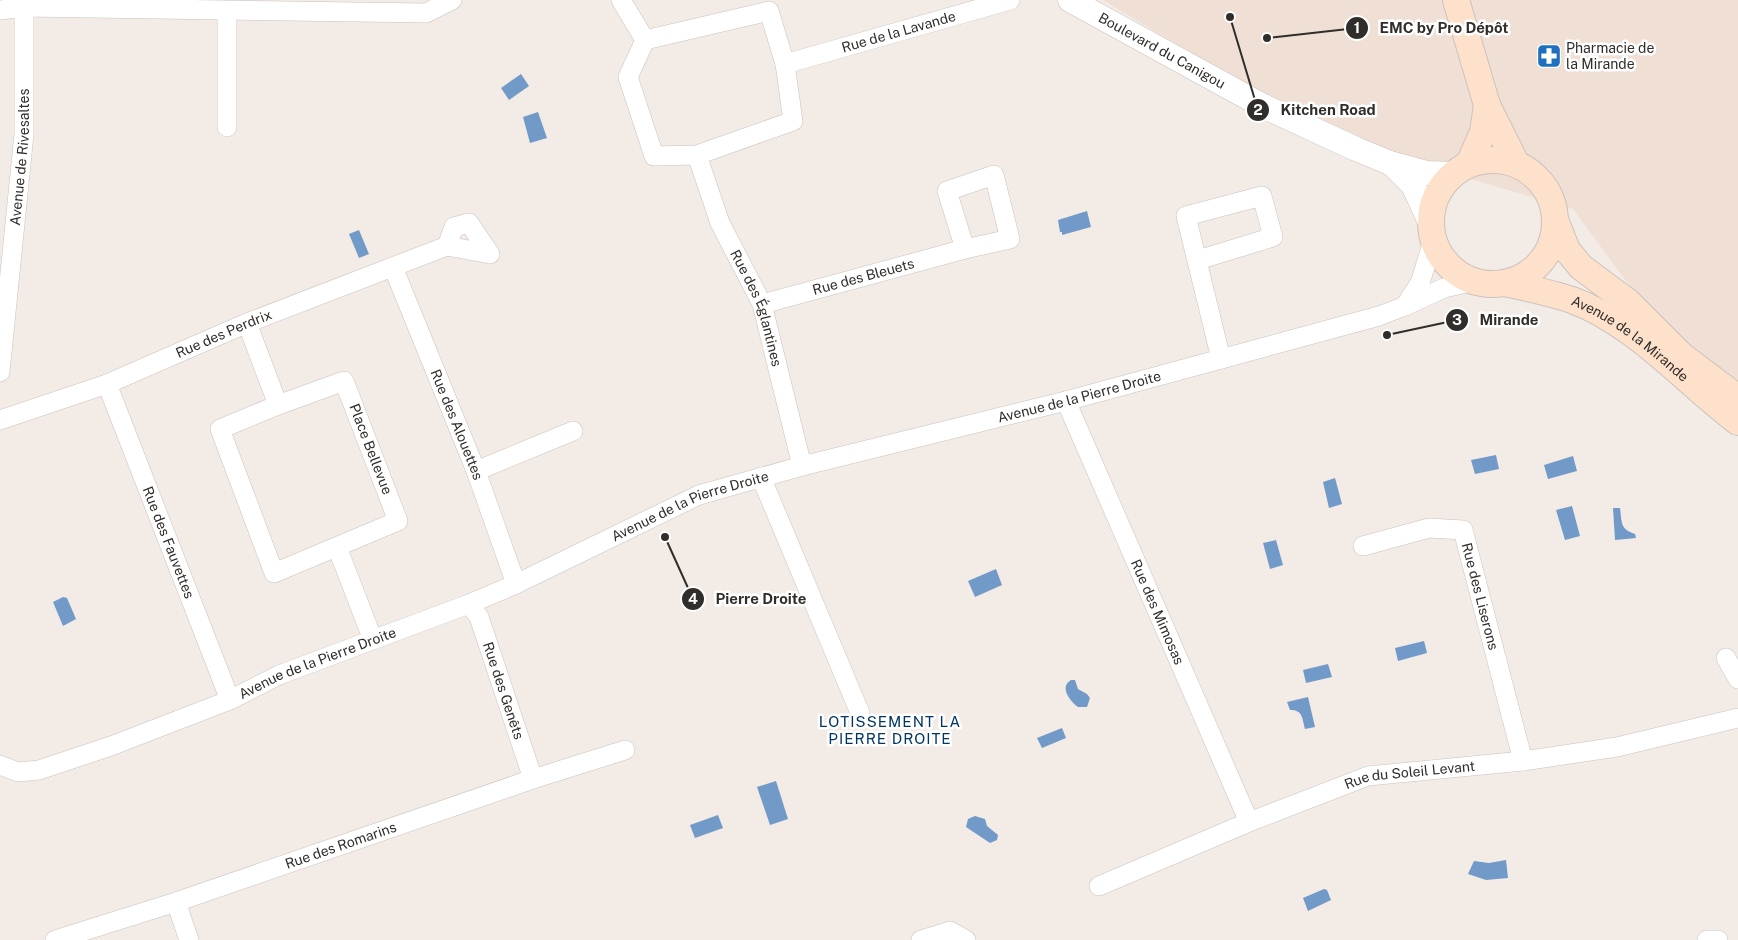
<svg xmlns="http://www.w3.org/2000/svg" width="1738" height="940" font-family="'Public Sans',sans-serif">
	<rect width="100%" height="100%" fill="#f3ebe5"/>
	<polygon fill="#efdfd5" points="1103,0 1738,0 1738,380 1699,357 1647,305 1626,281 1573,209 1410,161 1238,81"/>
	<g fill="#729ac8">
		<polygon points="521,74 529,86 509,100 501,88"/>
		<polygon points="538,112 547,138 530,143 523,117"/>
		<polygon points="1087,211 1091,227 1062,235 1062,232 1060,232 1058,220"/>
		<polygon points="359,230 369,254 359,258 349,234"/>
		<polygon points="1496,455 1499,469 1475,474 1471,460"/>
		<polygon points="1573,456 1577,471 1548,479 1544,465"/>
		<polygon points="1335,478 1342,504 1329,508 1323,482"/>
		<polygon points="1572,506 1580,536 1565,540 1556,510"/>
		<path d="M1613,508H1620C1622,523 1620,529 1635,534L1636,538L1615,540Z"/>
		<polygon points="1276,540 1283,565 1270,569 1263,543"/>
		<polygon points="996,569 1002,585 975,597 968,581"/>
		<polygon points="63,597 67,598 76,619 63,626 53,602"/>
		<polygon points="1424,641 1427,653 1398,661 1395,648"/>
		<polygon points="1328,664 1332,677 1306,683 1303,670"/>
		<path d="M1071,680H1075L1078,689L1087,694L1090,698L1087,707H1078C1070,701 1059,687 1071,680Z"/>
		<path d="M1308,697L1315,727L1305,729C1302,718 1303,710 1290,710L1287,702Z"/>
		<polygon points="1062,728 1066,738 1042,748 1037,738"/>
		<polygon points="776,781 788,819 770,825 757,787"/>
		<polygon points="718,815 723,828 695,838 690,825"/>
		<polygon points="975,816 985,819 987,826 998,835 997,840 990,843 966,827 968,819"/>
		<polygon points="1506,860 1508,878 1486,880 1468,874 1474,861 1489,863"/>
		<polygon points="1324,889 1327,890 1331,900 1308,911 1303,898"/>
	</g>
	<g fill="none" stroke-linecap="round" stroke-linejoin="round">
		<defs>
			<g id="minor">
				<polyline points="621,0 645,40"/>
				<polyline points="0,10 24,7 426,13 452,0"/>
				<polyline points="227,11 227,127"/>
				<polygon points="769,11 785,64 793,121 697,155 654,156 628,77 645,40"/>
				<path id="s1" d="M785,64L1010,0"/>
				<path id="s2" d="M697,155L720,223L762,304L802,466"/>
				<polygon points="469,223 490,254 447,246 454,227"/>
				<polyline points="1198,260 1273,237 1262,196 1186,216 1221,359"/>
				<path id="s3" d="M393,267L476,471L516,584"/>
				<path id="s4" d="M762,304L965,249L1010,239L994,175L947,191L965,249"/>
				<polyline points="1405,306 1420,283 1433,241"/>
				<polyline points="247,323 278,405"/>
				<path id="s5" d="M0,372L24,134V0"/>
				<polygon points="344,381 398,521 274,573 220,429 278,405"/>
				<path id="s6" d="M107,384L230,700"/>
				<path id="s7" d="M1066,401L1249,822"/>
				<path id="s8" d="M0,420L107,384L247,323L447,246"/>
				<polyline points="476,471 573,431"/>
				<polyline points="761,477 860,713"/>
				<path id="s9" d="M1363,546L1429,528L1463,530L1523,761"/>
				<polyline points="337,547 373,640"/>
				<path id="s10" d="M469,604L479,617L533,779"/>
				<polyline points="1726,658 1738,679"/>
				<path id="s11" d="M0,765L18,772L39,770L111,746L230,700L279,675L469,604L516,584L699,495L802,466L1066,401L1221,359L1379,316L1405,306L1444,288L1475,281"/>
				<path id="s12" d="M1099,886L1249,822L1368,776L1523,761L1617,747L1738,718"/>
				<polyline points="176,902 189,940"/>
				<path id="s13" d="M55,940L176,902L533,779L625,750"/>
				<polyline points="921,940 950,931 966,940"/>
				<polyline points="1707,940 1718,940"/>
			</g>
			<g id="tertiary">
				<path id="s14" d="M1070,0L1263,106L1356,149L1390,163L1427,173L1453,174"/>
				<polyline points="1392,164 1413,185 1430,222"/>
			</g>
			<g id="secondary">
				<polyline points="1456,0 1487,105 1516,163"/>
				<circle cx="1493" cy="222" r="62"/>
				<polyline points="1469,164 1483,132 1487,105"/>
				<polyline points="1556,222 1567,250 1581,267 1628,302 1682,356 1738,398"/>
				<path id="s15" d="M1505,283C1528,288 1551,293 1572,300C1635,323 1686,383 1738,422"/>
			</g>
		</defs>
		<use href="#minor" stroke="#cbc2bd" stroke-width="20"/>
		<use href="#tertiary" stroke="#cbc2bd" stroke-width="25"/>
		<use href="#secondary" stroke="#cbc2bd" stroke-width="28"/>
		<use href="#minor" stroke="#fff" stroke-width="19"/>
		<use href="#tertiary" stroke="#fff" stroke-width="24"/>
		<use href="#secondary" stroke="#fee1cb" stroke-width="26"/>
	</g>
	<defs>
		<symbol id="pharmacy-square" viewBox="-11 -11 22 22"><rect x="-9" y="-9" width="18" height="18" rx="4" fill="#1e70bf" stroke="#fff"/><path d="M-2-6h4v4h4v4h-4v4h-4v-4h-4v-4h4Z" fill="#fff"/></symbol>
	</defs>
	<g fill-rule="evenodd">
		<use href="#pharmacy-square" x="1535" y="42" width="28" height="28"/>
	</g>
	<g text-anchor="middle" stroke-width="5" stroke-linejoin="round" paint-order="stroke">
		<g font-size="14" fill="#302d2a" stroke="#fff">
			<text dy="5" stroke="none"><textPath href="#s1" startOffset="118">Rue de la Lavande</textPath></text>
			<text dy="5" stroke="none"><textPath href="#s14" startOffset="105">Boulevard du Canigou</textPath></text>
			<text dy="5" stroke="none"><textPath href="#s5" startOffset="216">Avenue de Rivesaltes</textPath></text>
			<text dy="5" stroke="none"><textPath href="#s4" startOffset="105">Rue des Bleuets</textPath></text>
			<text dy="5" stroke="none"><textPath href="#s2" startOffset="165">Rue des Églantines</textPath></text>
			<text dy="5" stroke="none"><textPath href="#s8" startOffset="240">Rue des Perdrix</textPath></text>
			<text dy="5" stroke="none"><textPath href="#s15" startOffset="139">Avenue de la Mirande</textPath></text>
			<text dy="5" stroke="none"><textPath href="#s11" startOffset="1149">Avenue de la Pierre Droite</textPath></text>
			<text dy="5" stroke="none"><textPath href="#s3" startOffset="170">Rue des Alouettes</textPath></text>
			<text transform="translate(371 449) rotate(69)" y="5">Place Bellevue</text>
			<text dy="5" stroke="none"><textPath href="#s11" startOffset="744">Avenue de la Pierre Droite</textPath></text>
			<text dy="5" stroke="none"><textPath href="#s6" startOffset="170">Rue des Fauvettes</textPath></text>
			<text dy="5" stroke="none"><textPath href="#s9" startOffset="171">Rue des Liserons</textPath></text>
			<text dy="5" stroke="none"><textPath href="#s7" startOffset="230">Rue des Mimosas</textPath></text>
			<text dy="5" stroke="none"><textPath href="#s11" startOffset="339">Avenue de la Pierre Droite</textPath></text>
			<text dy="5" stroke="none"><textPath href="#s10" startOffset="94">Rue des Genêts</textPath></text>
			<text dy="5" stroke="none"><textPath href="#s12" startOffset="332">Rue du Soleil Levant</textPath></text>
			<text dy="5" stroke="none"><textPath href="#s13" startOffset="301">Rue des Romarins</textPath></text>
		</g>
		<g font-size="14" fill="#302d2a" stroke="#fff" text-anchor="start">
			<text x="1566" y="53">Pharmacie de<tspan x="1566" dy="16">la Mirande</tspan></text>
		</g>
		<g font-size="15" letter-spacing="1" fill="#003666" stroke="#fff">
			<text x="890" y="727">LOTISSEMENT LA<tspan x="890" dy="17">PIERRE DROITE</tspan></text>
		</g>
	</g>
	<path fill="none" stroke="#302d2a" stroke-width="2" d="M1267 38L1357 28M1230 17L1258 110M1387 335L1457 320M665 537L693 599"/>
	<g fill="#302d2a" stroke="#fff" stroke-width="2">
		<circle cx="1267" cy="38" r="5"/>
		<circle cx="1230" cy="17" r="5"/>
		<circle cx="1387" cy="335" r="5"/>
		<circle cx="665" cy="537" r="5"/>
		<circle cx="1357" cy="28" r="12"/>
		<circle cx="1258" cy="110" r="12"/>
		<circle cx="1457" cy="320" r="12"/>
		<circle cx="693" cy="599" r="12"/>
	</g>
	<g font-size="15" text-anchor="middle" font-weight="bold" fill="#fff">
		<text x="1357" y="33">1</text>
		<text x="1258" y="115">2</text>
		<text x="1457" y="325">3</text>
		<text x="693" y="604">4</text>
	</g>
	<g font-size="15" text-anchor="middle" font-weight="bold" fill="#302d2a" stroke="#fff" stroke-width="5" stroke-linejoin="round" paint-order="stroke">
		<text x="1444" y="33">EMC by Pro Dépôt</text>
		<text x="1328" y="115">Kitchen Road</text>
		<text x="1509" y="325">Mirande</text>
		<text x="761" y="604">Pierre Droite</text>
	</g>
</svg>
